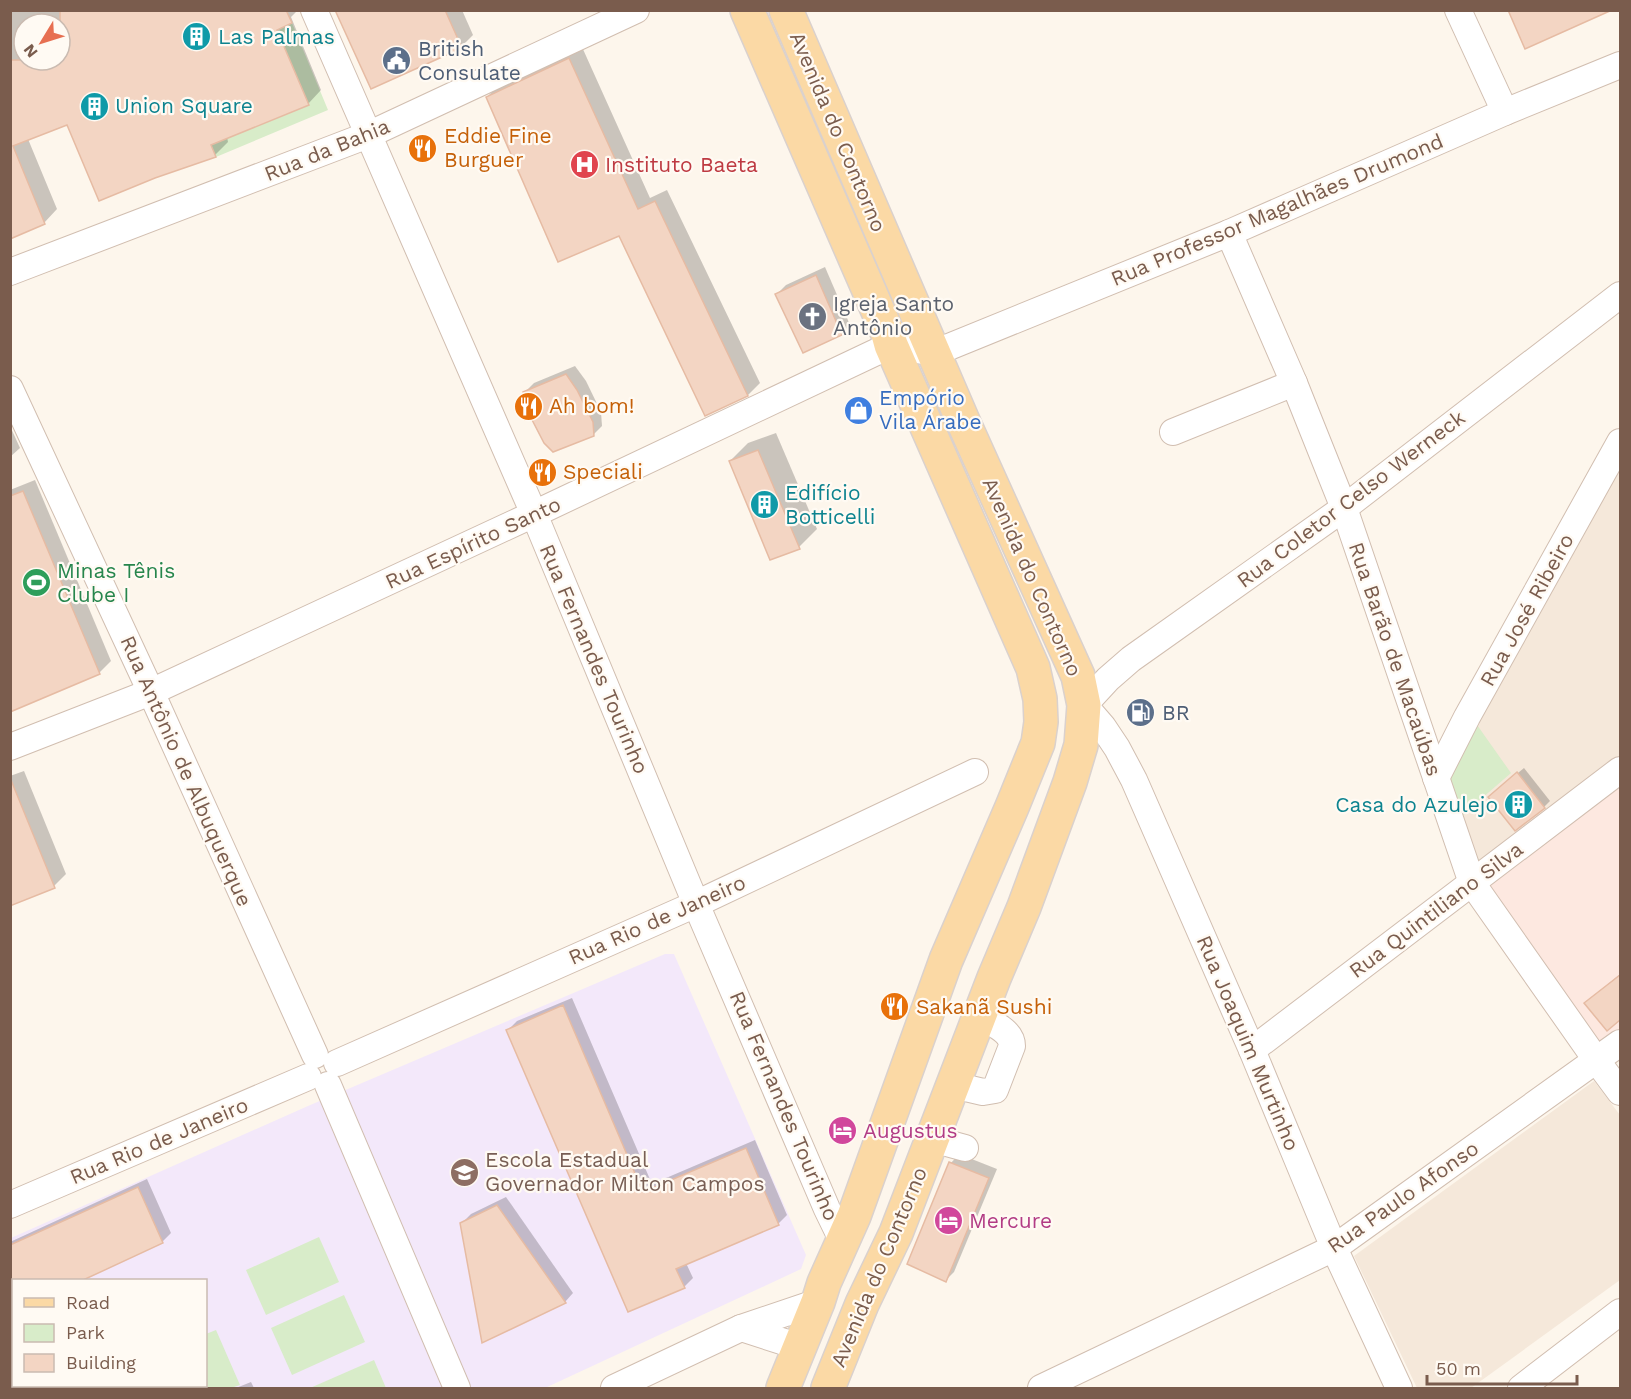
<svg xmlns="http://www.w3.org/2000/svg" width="1631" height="1399" font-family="'Work Sans',sans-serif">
	<rect width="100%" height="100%" fill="#fdf6ec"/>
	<g fill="#f5e8da">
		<polygon points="1620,459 1620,767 1484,870 1459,820 1465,812 1470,715"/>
		<polygon points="1594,1081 1620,1115 1620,1280 1471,1388 1417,1388 1354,1256"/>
	</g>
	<polygon fill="#fde8e0" points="1620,767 1620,1040 1595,1059 1471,880"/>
	<polygon fill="#f3e8fa" points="665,954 674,954 806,1255 801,1269 545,1388 15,1388 14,1386 206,1386 206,1280 14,1280 13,1385 11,1379 11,1238 308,1106"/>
	<g fill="#d8ecc9">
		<polygon points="292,23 328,110 216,157 211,145 308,105 277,30"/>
		<polygon points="1470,715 1511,773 1466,812 1459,820 1484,870 1471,880 1438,776"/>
		<polygon points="319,1237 339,1282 266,1315 246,1270"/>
		<polygon points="344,1295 365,1342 292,1375 271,1328"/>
		<polygon points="216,1330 240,1385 231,1388 80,1388 87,1386 206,1386 206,1334"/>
		<polygon points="374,1360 386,1388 310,1388"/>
	</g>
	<g fill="#0003" fill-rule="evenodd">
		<path d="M10,10H296V12L291,17L321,90L308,104L227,137L228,142L215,155L68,123L28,139L57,209L44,223L10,237ZM24,24H60V60H24Z"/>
		<polygon points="336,10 462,10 473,35 461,47"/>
		<polygon points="582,47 650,198 667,190 760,383 748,395 706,414 620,234 487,97 499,85"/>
		<polygon points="825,267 850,325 841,334 777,294 786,285"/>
		<polygon points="575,366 586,381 601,412 602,426 593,435 525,392 534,383"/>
		<polygon points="10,426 20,448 10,457"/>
		<polygon points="776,433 817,529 799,547 771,558 730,461 748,443"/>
		<polygon points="35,480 111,661 99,673 10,710 10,490"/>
		<polygon points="1524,768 1550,801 1544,807 1496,791"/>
		<polygon points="24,771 66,874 54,886 10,904 10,776"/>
		<polygon points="1620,974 1620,1019 1607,1029 1586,1003"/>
		<polygon points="572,998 652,1184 755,1140 787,1215 778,1224 686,1263 693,1278 684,1287 508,1030 517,1021"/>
		<polygon points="959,1154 997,1169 954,1272 945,1281 951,1163"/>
		<polygon points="147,1179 171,1233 162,1242 14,1280 14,1341 10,1335 10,1242"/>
		<polygon points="506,1197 573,1293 565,1302 462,1223 471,1214"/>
		<polygon points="251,1382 254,1388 236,1388"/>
		<polygon points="34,1386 72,1386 73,1388 35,1388"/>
	</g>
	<g fill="#f3d5c3" stroke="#e6bba3" stroke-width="1.5">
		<polygon points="60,10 286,10 292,23 277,30 309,105 211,145 216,157 155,178 99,201 67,125 13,146 45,224 10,239 10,60 60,60"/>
		<polygon points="335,10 445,10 462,48 371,89"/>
		<polygon points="1508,10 1612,10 1525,49"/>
		<polygon points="569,58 638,209 655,201 748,396 705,416 619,236 558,262 486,97"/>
		<polygon points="816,275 842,335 803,353 775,294"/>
		<polygon points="566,374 577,390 593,422 594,436 553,452 544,443 528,412 523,392"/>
		<polygon points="758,450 800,549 770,560 729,461"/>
		<polygon points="23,491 100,674 10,712 10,496"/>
		<polygon points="1517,772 1545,808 1515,831 1488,797"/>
		<polygon points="11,780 55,888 10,906 10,781"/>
		<polygon points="1620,975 1620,1020 1607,1031 1584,1003"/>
		<polygon points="563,1005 643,1192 746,1148 779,1225 676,1269 685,1288 628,1312 506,1030"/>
		<polygon points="949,1162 989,1178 946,1282 907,1264"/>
		<polygon points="138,1187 163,1243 81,1281 10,1281 10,1245"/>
		<polygon points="497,1205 566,1303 482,1343 460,1223"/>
	</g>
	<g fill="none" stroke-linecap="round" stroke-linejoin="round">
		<defs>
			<g id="minor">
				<polyline points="314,10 534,514 696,904 827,1209 843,1242"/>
				<polyline points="1458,10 1505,112"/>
				<polyline points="1229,233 1294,383 1344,508 1472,883 1597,1061 1620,1092"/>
				<polyline points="10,272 368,135 636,10"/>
				<polyline points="10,389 151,692 315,1055"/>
				<polyline points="1173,432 1294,383"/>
				<polyline points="10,747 151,692 534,514 891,345 934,353 1229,233 1505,112 1620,65"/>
				<polyline points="1436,778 1467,717 1620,442"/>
				<polyline points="1252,1050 1620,770"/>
				<polyline points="337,1063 696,904 975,772"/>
				<polyline points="328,1085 457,1388"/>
				<path d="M953,1085L983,1092L995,1090L1012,1046C1012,1030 991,1023 979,1016"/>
				<polyline points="932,1139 965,1148"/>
				<polyline points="10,1205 308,1077"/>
				<polyline points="741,1328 800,1347"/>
				<polyline points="614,1388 741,1328 818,1302"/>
				<polyline points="1041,1388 1334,1248 1620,1043"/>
				<polyline points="1399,1388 1334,1248 1252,1050 1134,780 1117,748 1103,727 1084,705 1108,679 1131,659 1344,508 1620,295"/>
				<polyline points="1521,1388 1620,1312"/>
			</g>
			<g id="major">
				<polyline points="747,10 888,334 891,345 1033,668 1040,699 1041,722 1038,743 1012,807 946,960 854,1216 824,1283 818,1302 783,1388"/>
				<polyline points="786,10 963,421 1078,676 1084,705 1081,745 1070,782 1024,907 994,978 896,1233 862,1304 828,1388"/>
			</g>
		</defs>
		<use href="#minor" stroke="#d1beb0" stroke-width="28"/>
		<use href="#major" stroke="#dad1cd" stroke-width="36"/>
		<use href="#minor" stroke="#fff" stroke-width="26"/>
		<use href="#major" stroke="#fbd9a5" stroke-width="33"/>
	</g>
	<defs>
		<symbol id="building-disc" viewBox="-11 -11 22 22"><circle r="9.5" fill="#0f9aa8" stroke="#fffaf3"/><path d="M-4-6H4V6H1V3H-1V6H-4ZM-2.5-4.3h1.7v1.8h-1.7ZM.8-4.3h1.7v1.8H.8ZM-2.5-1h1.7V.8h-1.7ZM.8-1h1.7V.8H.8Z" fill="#fff"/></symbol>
		<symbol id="civic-disc" viewBox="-11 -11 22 22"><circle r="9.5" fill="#5c6f8a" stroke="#fffaf3"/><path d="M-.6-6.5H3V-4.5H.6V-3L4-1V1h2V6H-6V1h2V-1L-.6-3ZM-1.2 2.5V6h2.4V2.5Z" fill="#fff"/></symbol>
		<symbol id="restaurant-disc" viewBox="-11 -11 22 22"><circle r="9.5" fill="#e8710a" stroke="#fffaf3"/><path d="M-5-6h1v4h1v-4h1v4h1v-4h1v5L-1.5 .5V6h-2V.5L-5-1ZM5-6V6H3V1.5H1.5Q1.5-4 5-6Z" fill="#fff"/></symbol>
		<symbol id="hospital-disc" viewBox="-11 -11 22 22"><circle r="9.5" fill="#e0444e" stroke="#fffaf3"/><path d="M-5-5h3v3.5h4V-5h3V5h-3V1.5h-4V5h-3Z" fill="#fff"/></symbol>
		<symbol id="church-disc" viewBox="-11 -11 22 22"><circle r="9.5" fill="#6b7280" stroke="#fffaf3"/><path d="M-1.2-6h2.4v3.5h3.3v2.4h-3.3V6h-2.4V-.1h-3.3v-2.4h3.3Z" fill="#fff"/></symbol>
		<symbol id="shop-disc" viewBox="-11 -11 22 22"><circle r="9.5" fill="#3f7fe0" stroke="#fffaf3"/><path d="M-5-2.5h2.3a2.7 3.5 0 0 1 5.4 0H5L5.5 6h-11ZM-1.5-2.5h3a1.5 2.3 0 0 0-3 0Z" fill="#fff"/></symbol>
		<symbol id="stadium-disc" viewBox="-11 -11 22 22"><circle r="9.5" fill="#2e9e5b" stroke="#fffaf3"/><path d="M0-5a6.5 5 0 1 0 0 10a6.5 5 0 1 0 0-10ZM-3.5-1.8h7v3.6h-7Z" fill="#fff"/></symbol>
		<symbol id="fuel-disc" viewBox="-11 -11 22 22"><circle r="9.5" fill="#5c6f8a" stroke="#fffaf3"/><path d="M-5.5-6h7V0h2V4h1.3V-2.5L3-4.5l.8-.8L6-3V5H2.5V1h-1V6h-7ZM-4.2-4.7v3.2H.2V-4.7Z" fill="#fff"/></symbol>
		<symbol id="hotel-disc" viewBox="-11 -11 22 22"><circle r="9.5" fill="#d1479c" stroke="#fffaf3"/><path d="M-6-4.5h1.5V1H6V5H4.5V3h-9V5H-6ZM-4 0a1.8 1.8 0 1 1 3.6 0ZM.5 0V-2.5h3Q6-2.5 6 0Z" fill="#fff"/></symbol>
		<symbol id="school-disc" viewBox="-11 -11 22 22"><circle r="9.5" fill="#8d6e63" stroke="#fffaf3"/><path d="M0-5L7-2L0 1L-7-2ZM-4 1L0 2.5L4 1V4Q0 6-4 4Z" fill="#fff"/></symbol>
	</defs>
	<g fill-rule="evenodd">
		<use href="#building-disc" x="180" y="20" width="33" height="33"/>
		<use href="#civic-disc" x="380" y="44" width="33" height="33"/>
		<use href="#building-disc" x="78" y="90" width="33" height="33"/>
		<use href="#restaurant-disc" x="406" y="132" width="33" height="33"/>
		<use href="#hospital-disc" x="568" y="148" width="33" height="33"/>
		<use href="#church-disc" x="796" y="300" width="33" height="33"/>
		<use href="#restaurant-disc" x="512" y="390" width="33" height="33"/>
		<use href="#shop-disc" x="842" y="394" width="33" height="33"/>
		<use href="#restaurant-disc" x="526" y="456" width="33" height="33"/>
		<use href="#building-disc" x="748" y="488" width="33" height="33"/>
		<use href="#stadium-disc" x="20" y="566" width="33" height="33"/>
		<use href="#fuel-disc" x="1124" y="696" width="33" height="33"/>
		<use href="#building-disc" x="1502" y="788" width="33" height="33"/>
		<use href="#restaurant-disc" x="878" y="990" width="33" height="33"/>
		<use href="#hotel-disc" x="826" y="1114" width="33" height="33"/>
		<use href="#school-disc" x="448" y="1156" width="33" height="33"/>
		<use href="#hotel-disc" x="932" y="1204" width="33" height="33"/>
	</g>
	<g text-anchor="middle" stroke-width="4.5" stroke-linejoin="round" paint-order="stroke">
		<g font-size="21" fill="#0d838f" stroke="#fffaf3" text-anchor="start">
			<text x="218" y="44">Las Palmas</text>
			<text x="115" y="113">Union Square</text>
			<text x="785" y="500">Edifício<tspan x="785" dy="24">Botticelli</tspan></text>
			<text x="1498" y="812" text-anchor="end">Casa do Azulejo</text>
		</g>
		<g font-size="21" fill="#4e5e75" stroke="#fffaf3" text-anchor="start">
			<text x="418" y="56">British<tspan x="418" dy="24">Consulate</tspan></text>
			<text x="1162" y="720">BR</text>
		</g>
		<g font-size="21" fill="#7a5c4d" stroke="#fffaf3">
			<text transform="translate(838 132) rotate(67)" y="7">Avenida do Contorno</text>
			<text transform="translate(327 150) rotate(-22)" y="7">Rua da Bahia</text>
			<text transform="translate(1277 210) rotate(-23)" y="7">Rua Professor Magalhães Drumond</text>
			<text transform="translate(1351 499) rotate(-37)" y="7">Rua Coletor Celso Werneck</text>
			<text transform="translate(473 543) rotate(-25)" y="7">Rua Espírito Santo</text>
			<text transform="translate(1032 577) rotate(66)" y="7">Avenida do Contorno</text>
			<text transform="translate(1527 610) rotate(-61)" y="7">Rua José Ribeiro</text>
			<text transform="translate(594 659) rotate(67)" y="7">Rua Fernandes Tourinho</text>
			<text transform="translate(1395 659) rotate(71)" y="7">Rua Barão de Macaúbas</text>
			<text transform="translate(186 771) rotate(66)" y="7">Rua Antônio de Albuquerque</text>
			<text transform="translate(1436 910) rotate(-37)" y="7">Rua Quintiliano Silva</text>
			<text transform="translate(657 920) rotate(-24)" y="7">Rua Rio de Janeiro</text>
			<text transform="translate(1248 1043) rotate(67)" y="7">Rua Joaquim Murtinho</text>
			<text transform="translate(784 1106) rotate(67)" y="7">Rua Fernandes Tourinho</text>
			<text transform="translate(159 1141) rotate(-23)" y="7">Rua Rio de Janeiro</text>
			<text transform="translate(1403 1197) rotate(-35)" y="7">Rua Paulo Afonso</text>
			<text transform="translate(879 1267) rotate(-67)" y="7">Avenida do Contorno</text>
		</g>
		<g font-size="21" fill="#c56008" stroke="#fffaf3" text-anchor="start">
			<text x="444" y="143">Eddie Fine<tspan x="444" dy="24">Burguer</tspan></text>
			<text x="549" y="413">Ah bom!</text>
			<text x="563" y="479">Speciali</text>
			<text x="916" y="1014">Sakanã Sushi</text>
		</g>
		<g font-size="21" fill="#be3a42" stroke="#fffaf3" text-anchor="start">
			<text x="605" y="172">Instituto Baeta</text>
		</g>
		<g font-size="21" fill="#5b616d" stroke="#fffaf3" text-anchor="start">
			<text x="833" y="311">Igreja Santo<tspan x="833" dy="24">Antônio</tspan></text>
		</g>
		<g font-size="21" fill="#366cbe" stroke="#fffaf3" text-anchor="start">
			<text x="879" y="405">Empório<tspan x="879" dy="24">Vila Árabe</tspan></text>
		</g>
		<g font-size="21" fill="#27864d" stroke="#fffaf3" text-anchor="start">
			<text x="57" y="578">Minas Tênis<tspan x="57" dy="24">Clube I</tspan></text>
		</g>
		<g font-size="21" fill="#b23c85" stroke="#fffaf3" text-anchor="start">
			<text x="863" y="1138">Augustus</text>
			<text x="969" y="1228">Mercure</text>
		</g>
		<g font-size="21" fill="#785e54" stroke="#fffaf3" text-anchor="start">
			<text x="485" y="1167">Escola Estadual<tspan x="485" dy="24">Governador Milton Campos</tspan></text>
		</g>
	</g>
	<rect width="1631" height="1399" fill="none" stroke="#7a5c4d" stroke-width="24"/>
	<rect x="12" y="1279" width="195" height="108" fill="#fffaf3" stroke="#cabbb1" stroke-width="1.5"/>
	<rect x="24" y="1298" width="30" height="9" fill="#fbd9a5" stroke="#cabbb1" stroke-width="1.5"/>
	<text x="66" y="1309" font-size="18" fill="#7a5c4d">Road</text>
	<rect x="24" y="1324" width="30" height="18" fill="#d8ecc9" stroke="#cabbb1" stroke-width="1.5"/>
	<text x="66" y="1339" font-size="18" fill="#7a5c4d">Park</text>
	<rect x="24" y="1354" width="30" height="18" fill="#f3d5c3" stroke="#cabbb1" stroke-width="1.5"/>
	<text x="66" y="1369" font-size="18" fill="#7a5c4d">Building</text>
	<g transform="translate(42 42) rotate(232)"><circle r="28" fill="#fffaf3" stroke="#cabbb1" stroke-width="1.5"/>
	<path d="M0-4.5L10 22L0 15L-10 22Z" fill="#e76f51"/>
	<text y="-9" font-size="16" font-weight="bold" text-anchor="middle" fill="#7a5c4d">N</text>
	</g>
	<path d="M1427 1375v9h150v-9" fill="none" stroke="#7a5c4d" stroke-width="3"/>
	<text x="1436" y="1375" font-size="18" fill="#7a5c4d" stroke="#fffaf3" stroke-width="4.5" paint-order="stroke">50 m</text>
</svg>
